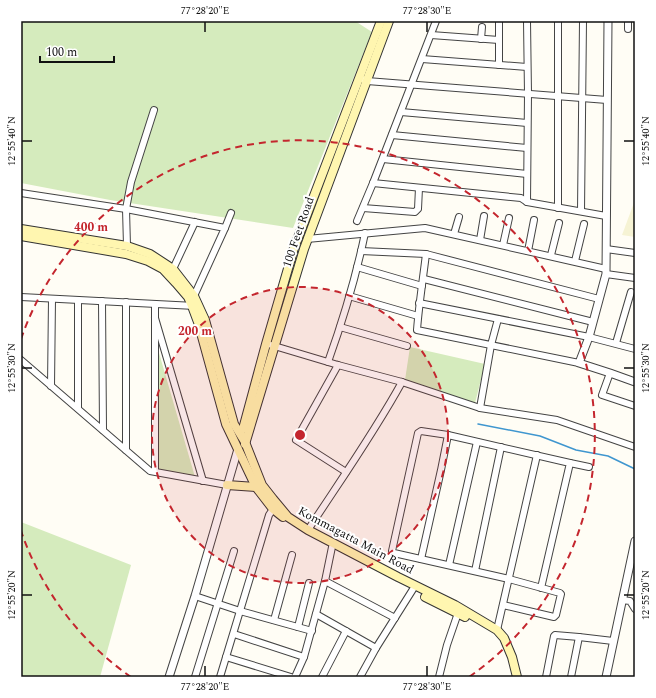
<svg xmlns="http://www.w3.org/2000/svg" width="656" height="698" font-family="Spectral,serif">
	<rect width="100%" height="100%" fill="#fffdf5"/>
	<polygon fill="#f6f3d4" points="635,200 635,237 622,235"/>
	<g fill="#d5ebbd">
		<polygon points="21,21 355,21 372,32 293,228 110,200 21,183"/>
		<polygon points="157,346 195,477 157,469"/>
		<polygon points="410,347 485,364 475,403 405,380"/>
		<polygon points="21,522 131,565 100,677 21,677"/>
	</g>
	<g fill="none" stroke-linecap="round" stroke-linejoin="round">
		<polyline stroke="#3f96cf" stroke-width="1.5" points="478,424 540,436 576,450 608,456 635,469"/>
		<defs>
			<g id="minor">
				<polyline points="558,21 558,208"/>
				<polyline points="628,29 628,21"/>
				<polyline points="431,35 499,40 499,21"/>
				<polyline points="481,39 482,27"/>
				<polyline points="499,40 499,65"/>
				<polyline points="422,59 527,67"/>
				<polyline points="364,80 367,81 607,100"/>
				<polyline points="401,112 527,123"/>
				<polyline points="392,135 527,148"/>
				<polyline points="383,159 527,174"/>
				<polyline points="373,183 521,198 527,202 606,216"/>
				<polyline points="21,193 126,209 225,228 194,296 192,297"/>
				<polyline points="527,202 528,94 527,21"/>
				<polyline points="363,208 415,212 418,209 419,188"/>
				<polyline points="581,211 583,21"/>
				<polyline points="357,221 373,183 436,21"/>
				<polyline points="225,228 231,213"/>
				<polyline points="454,234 459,217"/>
				<polyline points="307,239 425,228 606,269"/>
				<polyline points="480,240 484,216"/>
				<polyline points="503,245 509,218"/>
				<polyline points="127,246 126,209 131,182 154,110"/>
				<polyline points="606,249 635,253"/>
				<polyline points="361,251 426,254 599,299"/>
				<polyline points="528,251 534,220"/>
				<path d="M426,254C423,279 419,304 417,330L579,363"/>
				<polyline points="551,255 559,223"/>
				<polyline points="575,261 584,224"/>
				<polyline points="357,267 422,286"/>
				<polyline points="173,269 195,222"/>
				<polyline points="606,274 635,278"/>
				<polyline points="424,279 593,322"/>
				<polyline points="349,296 418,316"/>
				<polyline points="21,297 195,306"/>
				<polyline points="102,301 103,430"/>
				<polyline points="419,303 589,337 635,349"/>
				<polyline points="155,304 155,471"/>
				<polyline points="155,318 203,481"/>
				<polyline points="340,327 407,346"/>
				<polyline points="616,343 631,292"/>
				<polyline points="271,345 338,365 402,382 480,408 557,420 635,447"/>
				<polyline points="21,360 150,471 227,485"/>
				<path d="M328,362C343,320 356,277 365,233"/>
				<polyline points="338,365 296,440 346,472"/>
				<polyline points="610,373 602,395 635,406"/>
				<polyline points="51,386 52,299"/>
				<polyline points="78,408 78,300"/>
				<polyline points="480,408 491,345 498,319"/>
				<polyline points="126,450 126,302"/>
				<polyline points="570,463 589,467"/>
				<path d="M308,530C340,481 374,433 402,382"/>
				<polyline points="421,559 441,470 448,435"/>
				<polyline points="449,565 477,442"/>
				<polyline points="475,571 501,447"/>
				<polyline points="325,581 395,618"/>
				<polyline points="195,596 240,611 312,631"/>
				<polyline points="622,600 630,601 635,609"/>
				<polyline points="503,605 554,617 556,615 561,594 560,593 509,579 394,553 392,551 418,433 421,431 448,435 570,463 541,588"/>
				<polyline points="316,614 376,648"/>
				<polyline points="274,620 292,555"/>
				<polyline points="298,627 309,583"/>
				<polyline points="497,630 537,455"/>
				<polyline points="234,634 304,657"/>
				<polyline points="226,657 291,677"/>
				<polyline points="195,677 234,551"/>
				<polyline points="220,677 269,515 273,509"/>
				<polyline points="295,677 304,657 325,581 332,547"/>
				<polyline points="322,677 346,631"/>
				<polyline points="360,677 376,648 415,586"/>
				<polyline points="439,677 447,645 458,613"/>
				<polyline points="546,677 554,636 555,635 579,637 613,641"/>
				<polyline points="571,677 579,637"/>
			</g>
			<g id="tertiary">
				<polyline points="608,21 606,274 589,337 579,363 610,373 635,382"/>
				<polyline points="169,677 195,596 238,449"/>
				<polyline points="606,677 635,541"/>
			</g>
			<g id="secondary">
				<polyline points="21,229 127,246 150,254 173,269 194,296 205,320 234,424 245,442 262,485 273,499 288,517 308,530 398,577 455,605 497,630 504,638 512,657 517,677"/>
				<polyline points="21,236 126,254 148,261 163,269 176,283 188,297 192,306 198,322 226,424 256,487 273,509 283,517"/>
				<polyline points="243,429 266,344 294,248 381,21"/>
				<polyline points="245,444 304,249 389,21"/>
				<polyline points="227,485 256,487 260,486"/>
				<polyline points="425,597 465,617"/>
			</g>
		</defs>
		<use href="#minor" stroke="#444" stroke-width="8"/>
		<use href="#tertiary" stroke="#444" stroke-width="9"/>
		<use href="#secondary" stroke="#333" stroke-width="10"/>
		<use href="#minor" stroke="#fff" stroke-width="6"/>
		<use href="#tertiary" stroke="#fff" stroke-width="7"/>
		<use href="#secondary" stroke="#fff6b0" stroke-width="8"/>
	</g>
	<path fill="none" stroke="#111" stroke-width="1.5" d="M205,22V32M427,22V32M22,141H32M624,141H634M22,368H32M624,368H634M22,595H32M624,595H634M205,666V676M427,666V676"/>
	<circle cx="300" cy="435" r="148" fill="#c4262e" fill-opacity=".12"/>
	<g fill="none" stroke="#c4262e" stroke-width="2" stroke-dasharray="7 5">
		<circle cx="300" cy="435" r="148"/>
		<path d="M131 677A295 295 0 0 1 21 531M21 339A295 295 0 1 1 469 677"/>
	</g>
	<g text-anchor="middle" stroke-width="4" stroke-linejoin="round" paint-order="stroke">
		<g font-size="12" fill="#111" stroke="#fff">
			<text transform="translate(298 232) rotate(-71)" y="4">100 Feet Road</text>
			<text transform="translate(356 540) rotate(28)" y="4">Kommagatta Main Road</text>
		</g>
	</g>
	<circle cx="300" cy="435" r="6" fill="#c4262e" stroke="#fff" stroke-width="2"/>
	<g font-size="12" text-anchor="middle" font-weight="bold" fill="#c4262e" stroke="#fff" stroke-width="4" stroke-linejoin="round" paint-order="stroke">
		<text x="91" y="231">400 m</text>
		<text x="195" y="335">200 m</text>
	</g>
	<rect width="656" height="698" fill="none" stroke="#ffffff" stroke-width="44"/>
	<path d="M40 56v6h74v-6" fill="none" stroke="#111111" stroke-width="2"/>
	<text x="46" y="56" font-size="12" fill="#111111" stroke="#ffffff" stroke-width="3" paint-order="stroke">100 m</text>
	<rect x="22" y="22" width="612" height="654" fill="none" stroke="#111" stroke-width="1.5"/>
	<g font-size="10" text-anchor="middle" fill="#111">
		<text x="205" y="14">77°28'20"E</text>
		<text x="427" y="14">77°28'30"E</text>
		<text transform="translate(11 141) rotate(-90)" y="4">12°55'40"N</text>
		<text transform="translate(645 141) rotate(-90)" y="4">12°55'40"N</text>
		<text transform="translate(11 368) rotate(-90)" y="4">12°55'30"N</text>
		<text transform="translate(645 368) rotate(-90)" y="4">12°55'30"N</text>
		<text transform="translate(11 595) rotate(-90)" y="4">12°55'20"N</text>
		<text transform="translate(645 595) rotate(-90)" y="4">12°55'20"N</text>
		<text x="205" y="690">77°28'20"E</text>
		<text x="427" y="690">77°28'30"E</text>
	</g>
</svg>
